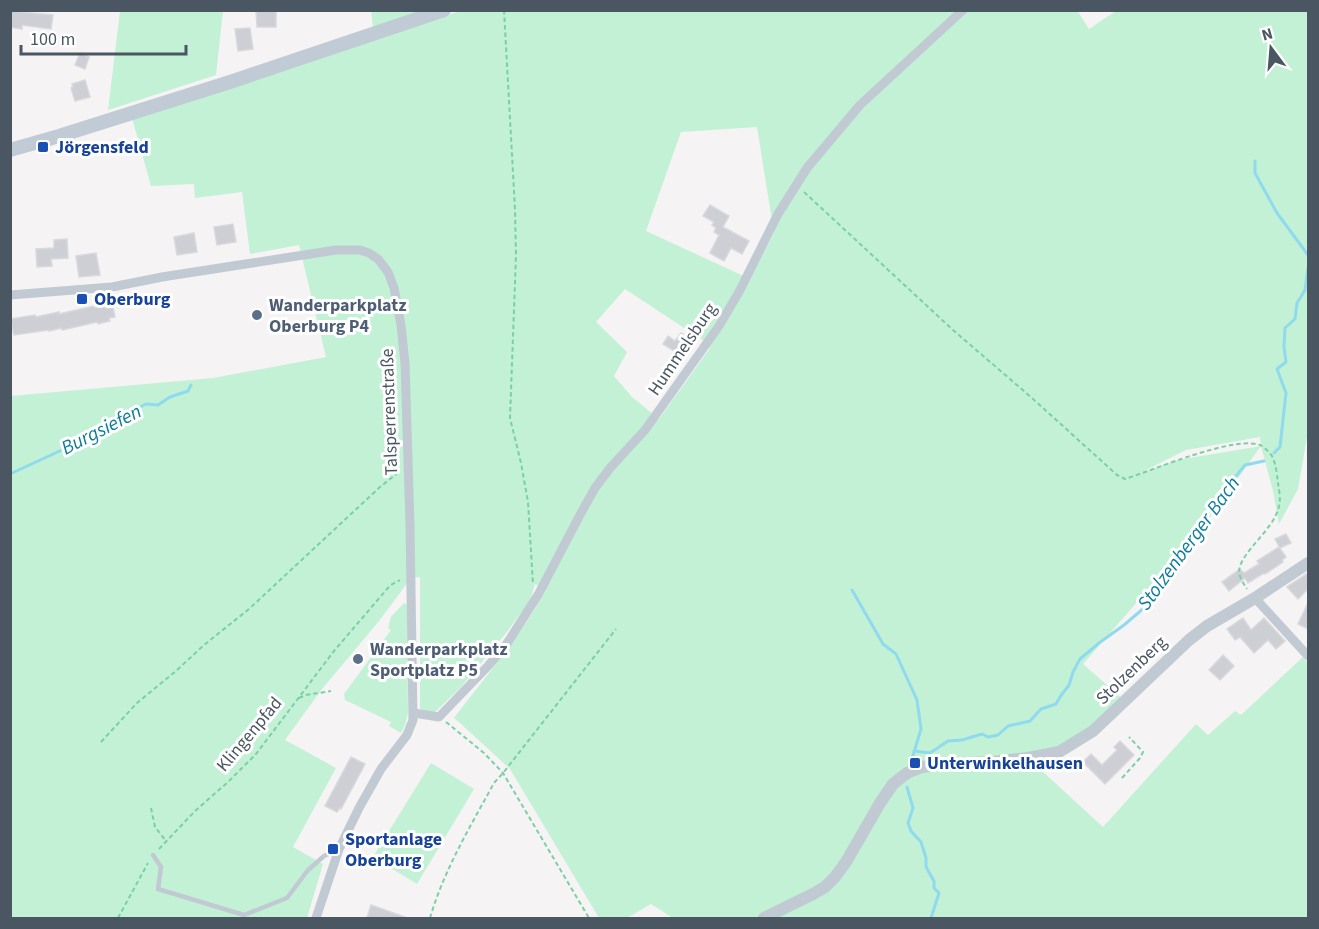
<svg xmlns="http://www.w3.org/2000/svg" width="1319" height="929" font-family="'Source Sans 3',sans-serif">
	<rect width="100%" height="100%" fill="#f5f3f3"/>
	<g fill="#c3f1d5" fill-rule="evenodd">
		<polygon points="371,10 427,11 373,27"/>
		<path d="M1077,10L1089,29L1116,11H1308V435L1307,437L1298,489L1279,524L1273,491L1261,446L1205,524L1083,664L1125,701L1093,731L1029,759L1103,827L1196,724L1208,735L1235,711L1241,715L1303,657L1308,664V918H673L651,904L627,918H599L510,769L459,722L454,718C485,677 521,636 546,590L535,584L530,601L506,633L460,688L434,713L420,709V577L411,578L379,621L322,689L285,740L336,768L293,847L323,864L307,918H11V396L213,378L326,357L299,245L250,254L242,192L195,198L194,184L151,186L132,118L460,11ZM757,127L774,233L750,279L646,231L681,132ZM625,289L704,341L710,348L659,419L632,397L614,376L627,352L596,322ZM1260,437L1261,446L1178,460L1140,473L1186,450Z"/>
		<polygon points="120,11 223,11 216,75 108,110"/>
		<polygon points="404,603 407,605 408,713 405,725 401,733 389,726 391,722 345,700 344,694 391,630 388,628 391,617"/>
		<polygon points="431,763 474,789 417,884 373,857"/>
	</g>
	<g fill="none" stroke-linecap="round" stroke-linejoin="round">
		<g stroke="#90daee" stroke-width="3">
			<polyline points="1255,161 1255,173 1277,213 1308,255"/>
			<polyline points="1274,453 1280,447 1286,393 1277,369 1286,362 1284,347 1285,328 1295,319 1297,303 1305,290 1308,268"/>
			<polyline points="10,474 77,443 115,417 128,413 146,404 158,405 170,397 188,391 191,385"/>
			<polyline points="852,590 883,644 896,654 917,700 921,729 912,759"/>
			<polyline points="914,751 930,753 948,741 962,740 982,734 988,737 998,735 1008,726 1030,721 1041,709 1056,704 1060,697 1069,685 1073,672 1080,659 1099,643 1124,625 1144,608 1158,580 1232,481 1245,465 1264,461"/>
			<polyline points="907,787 913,808 908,823 911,831 921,842 926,858 926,867 934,881 934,888 939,893 931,918"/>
		</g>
	</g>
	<g fill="#cdcfd5" stroke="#d7d9de" stroke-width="1.5">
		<polygon points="256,10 276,10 276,27 257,27"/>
		<polygon points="10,11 53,15 51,29 22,25 22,29 10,27"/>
		<polygon points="250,28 253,49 238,51 235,29"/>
		<polygon points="80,53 89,57 85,69 75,65"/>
		<polygon points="85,80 90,97 75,101 71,88 73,87 72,84"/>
		<polygon points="710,205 729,216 723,227 749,241 742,254 731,248 724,261 710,253 719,235 714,232 716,228 712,225 714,222 703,216"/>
		<polygon points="233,224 236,242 217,245 214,227"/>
		<polygon points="194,233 197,252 177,255 174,237"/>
		<polygon points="67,239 68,258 51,259 52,266 37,267 36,249 54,248 54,240"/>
		<polygon points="96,253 100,275 79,277 76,256"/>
		<polygon points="107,305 107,308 113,307 115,317 109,318 110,321 98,324 97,322 62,330 62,328 49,331 49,330 14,335 10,319 35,315 36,317 59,312 59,314 94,306 95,308"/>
		<polygon points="681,333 692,340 682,356 663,344 668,336 675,341"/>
		<polygon points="1286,534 1291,543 1280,548 1275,539"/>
		<polygon points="1279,547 1286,557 1282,560 1283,562 1265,574 1264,573 1248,583 1245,578 1229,591 1222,582 1240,569 1244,573 1259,564 1257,561"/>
		<polygon points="1308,573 1308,589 1298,599 1287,587"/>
		<polygon points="1308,603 1308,629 1298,624"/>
		<polygon points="1243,618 1251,630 1264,618 1285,641 1276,649 1268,640 1254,653 1240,637 1235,640 1227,629"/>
		<polygon points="1223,655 1234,666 1220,680 1209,670"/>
		<polygon points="1120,741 1134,755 1105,784 1083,762 1091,754 1102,765 1117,750 1114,747"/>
		<polygon points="351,757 365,764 341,809 340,808 337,812 325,806"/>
		<polygon points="371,905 405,917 405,918 367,918"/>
	</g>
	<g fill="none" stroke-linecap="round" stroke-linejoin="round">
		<g stroke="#7ad0a6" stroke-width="2" stroke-dasharray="4.5 3" stroke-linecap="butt">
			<polyline points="504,10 515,209 516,256 510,418 521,463 528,502 533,584"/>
			<path d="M804,192L953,330L1032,398L1117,475L1125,479C1151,471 1239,433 1262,446C1265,448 1270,453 1272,456C1276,464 1277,475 1278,483C1279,490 1281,499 1279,506C1275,529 1239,553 1239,572C1240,579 1244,584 1247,589"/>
			<polyline points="299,698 306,695 331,691"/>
			<polyline points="446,722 484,753 503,773 589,918"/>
			<polyline points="101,742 137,703 176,671 204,645 249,609 380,487 399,472"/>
			<polyline points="1122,778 1140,758 1143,752 1129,737"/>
			<polyline points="151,808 155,827 166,841"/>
			<polyline points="159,849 195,811 228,782 256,754 334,651 387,589 391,585 400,580"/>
			<polyline points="118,918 148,863"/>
			<path d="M430,918C444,870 470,827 494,783L503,773L616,629"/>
		</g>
		<polyline stroke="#c1cad2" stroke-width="4.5" points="153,855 161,867 158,889 244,915 287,898 308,870 324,856 337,850"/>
		<g stroke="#c1cad2" stroke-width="9">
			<polyline points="10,295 112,287 162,277 336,250 360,250 369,253 378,259 388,272 394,288 401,325 405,363 410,525 413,720 407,735 381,769 359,808 339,849 316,918"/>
			<polyline points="1255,598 1308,656"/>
			<polyline points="414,713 439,717 488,666 506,645 538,595 581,513 595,488 610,468 645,430 719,326 739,292 778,214 807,168 860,105 963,10"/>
		</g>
		<polyline stroke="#c1cad2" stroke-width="12" points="764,918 813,894 825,887 835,877 846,862 880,803 893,784 907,773 922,767 946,764 992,762 1028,758 1059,752 1093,731 1189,640 1207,626 1255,598 1308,563"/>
		<polyline stroke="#c1cbd6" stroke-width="14" points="10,150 59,136 230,82 444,10"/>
	</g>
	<g fill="#1a4fb4" stroke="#fff" stroke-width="2">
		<rect x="37" y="141" width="12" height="12" rx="3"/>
		<rect x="76" y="293" width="12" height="12" rx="3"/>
		<rect x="909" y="757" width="12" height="12" rx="3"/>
		<rect x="327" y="843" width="12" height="12" rx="3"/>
	</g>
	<g fill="#5c6f8a" stroke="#fff" stroke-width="2">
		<circle cx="257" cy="315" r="6"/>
		<circle cx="358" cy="659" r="6"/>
	</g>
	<g text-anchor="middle" stroke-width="6" stroke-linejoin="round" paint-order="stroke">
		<g font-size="18" font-weight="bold" fill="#164399" stroke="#fff" text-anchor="start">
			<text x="55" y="153">Jörgensfeld</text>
			<text x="94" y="305">Oberburg</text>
			<text x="927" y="769">Unterwinkelhausen</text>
			<text x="345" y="845">Sportanlage<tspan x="345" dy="21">Oberburg</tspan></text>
		</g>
		<g font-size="18" font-weight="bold" fill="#4e5e75" stroke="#fff" text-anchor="start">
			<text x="269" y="311">Wanderparkplatz<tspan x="269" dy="21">Oberburg P4</tspan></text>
			<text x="370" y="655">Wanderparkplatz<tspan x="370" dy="21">Sportplatz P5</tspan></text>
		</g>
		<g font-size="18" fill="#4a5661" stroke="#fff">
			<text transform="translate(682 349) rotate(-56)" y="6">Hummelsburg</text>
			<text transform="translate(389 412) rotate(-92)" y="6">Talsperrenstraße</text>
			<text transform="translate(1131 670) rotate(-44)" y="6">Stolzenberg</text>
			<text transform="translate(249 734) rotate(-50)" y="6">Klingenpfad</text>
		</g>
		<g font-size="20" font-style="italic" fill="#0c7c9b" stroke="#fff">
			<text transform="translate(101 429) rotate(-27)" y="7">Burgsiefen</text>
			<text transform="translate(1188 543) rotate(-54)" y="7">Stolzenberger Bach</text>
		</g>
	</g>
	<rect width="1319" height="929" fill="none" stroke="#4a5661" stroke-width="24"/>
	<g transform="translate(1271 48) rotate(344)" stroke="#ffffff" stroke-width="4.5" paint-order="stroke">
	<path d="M0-4.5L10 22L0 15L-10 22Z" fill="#4a5661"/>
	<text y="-9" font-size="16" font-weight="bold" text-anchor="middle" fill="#4a5661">N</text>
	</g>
	<path d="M21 45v9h165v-9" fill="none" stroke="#4a5661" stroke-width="3"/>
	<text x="30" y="45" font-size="18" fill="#4a5661" stroke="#ffffff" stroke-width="4.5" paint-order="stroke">100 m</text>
</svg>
